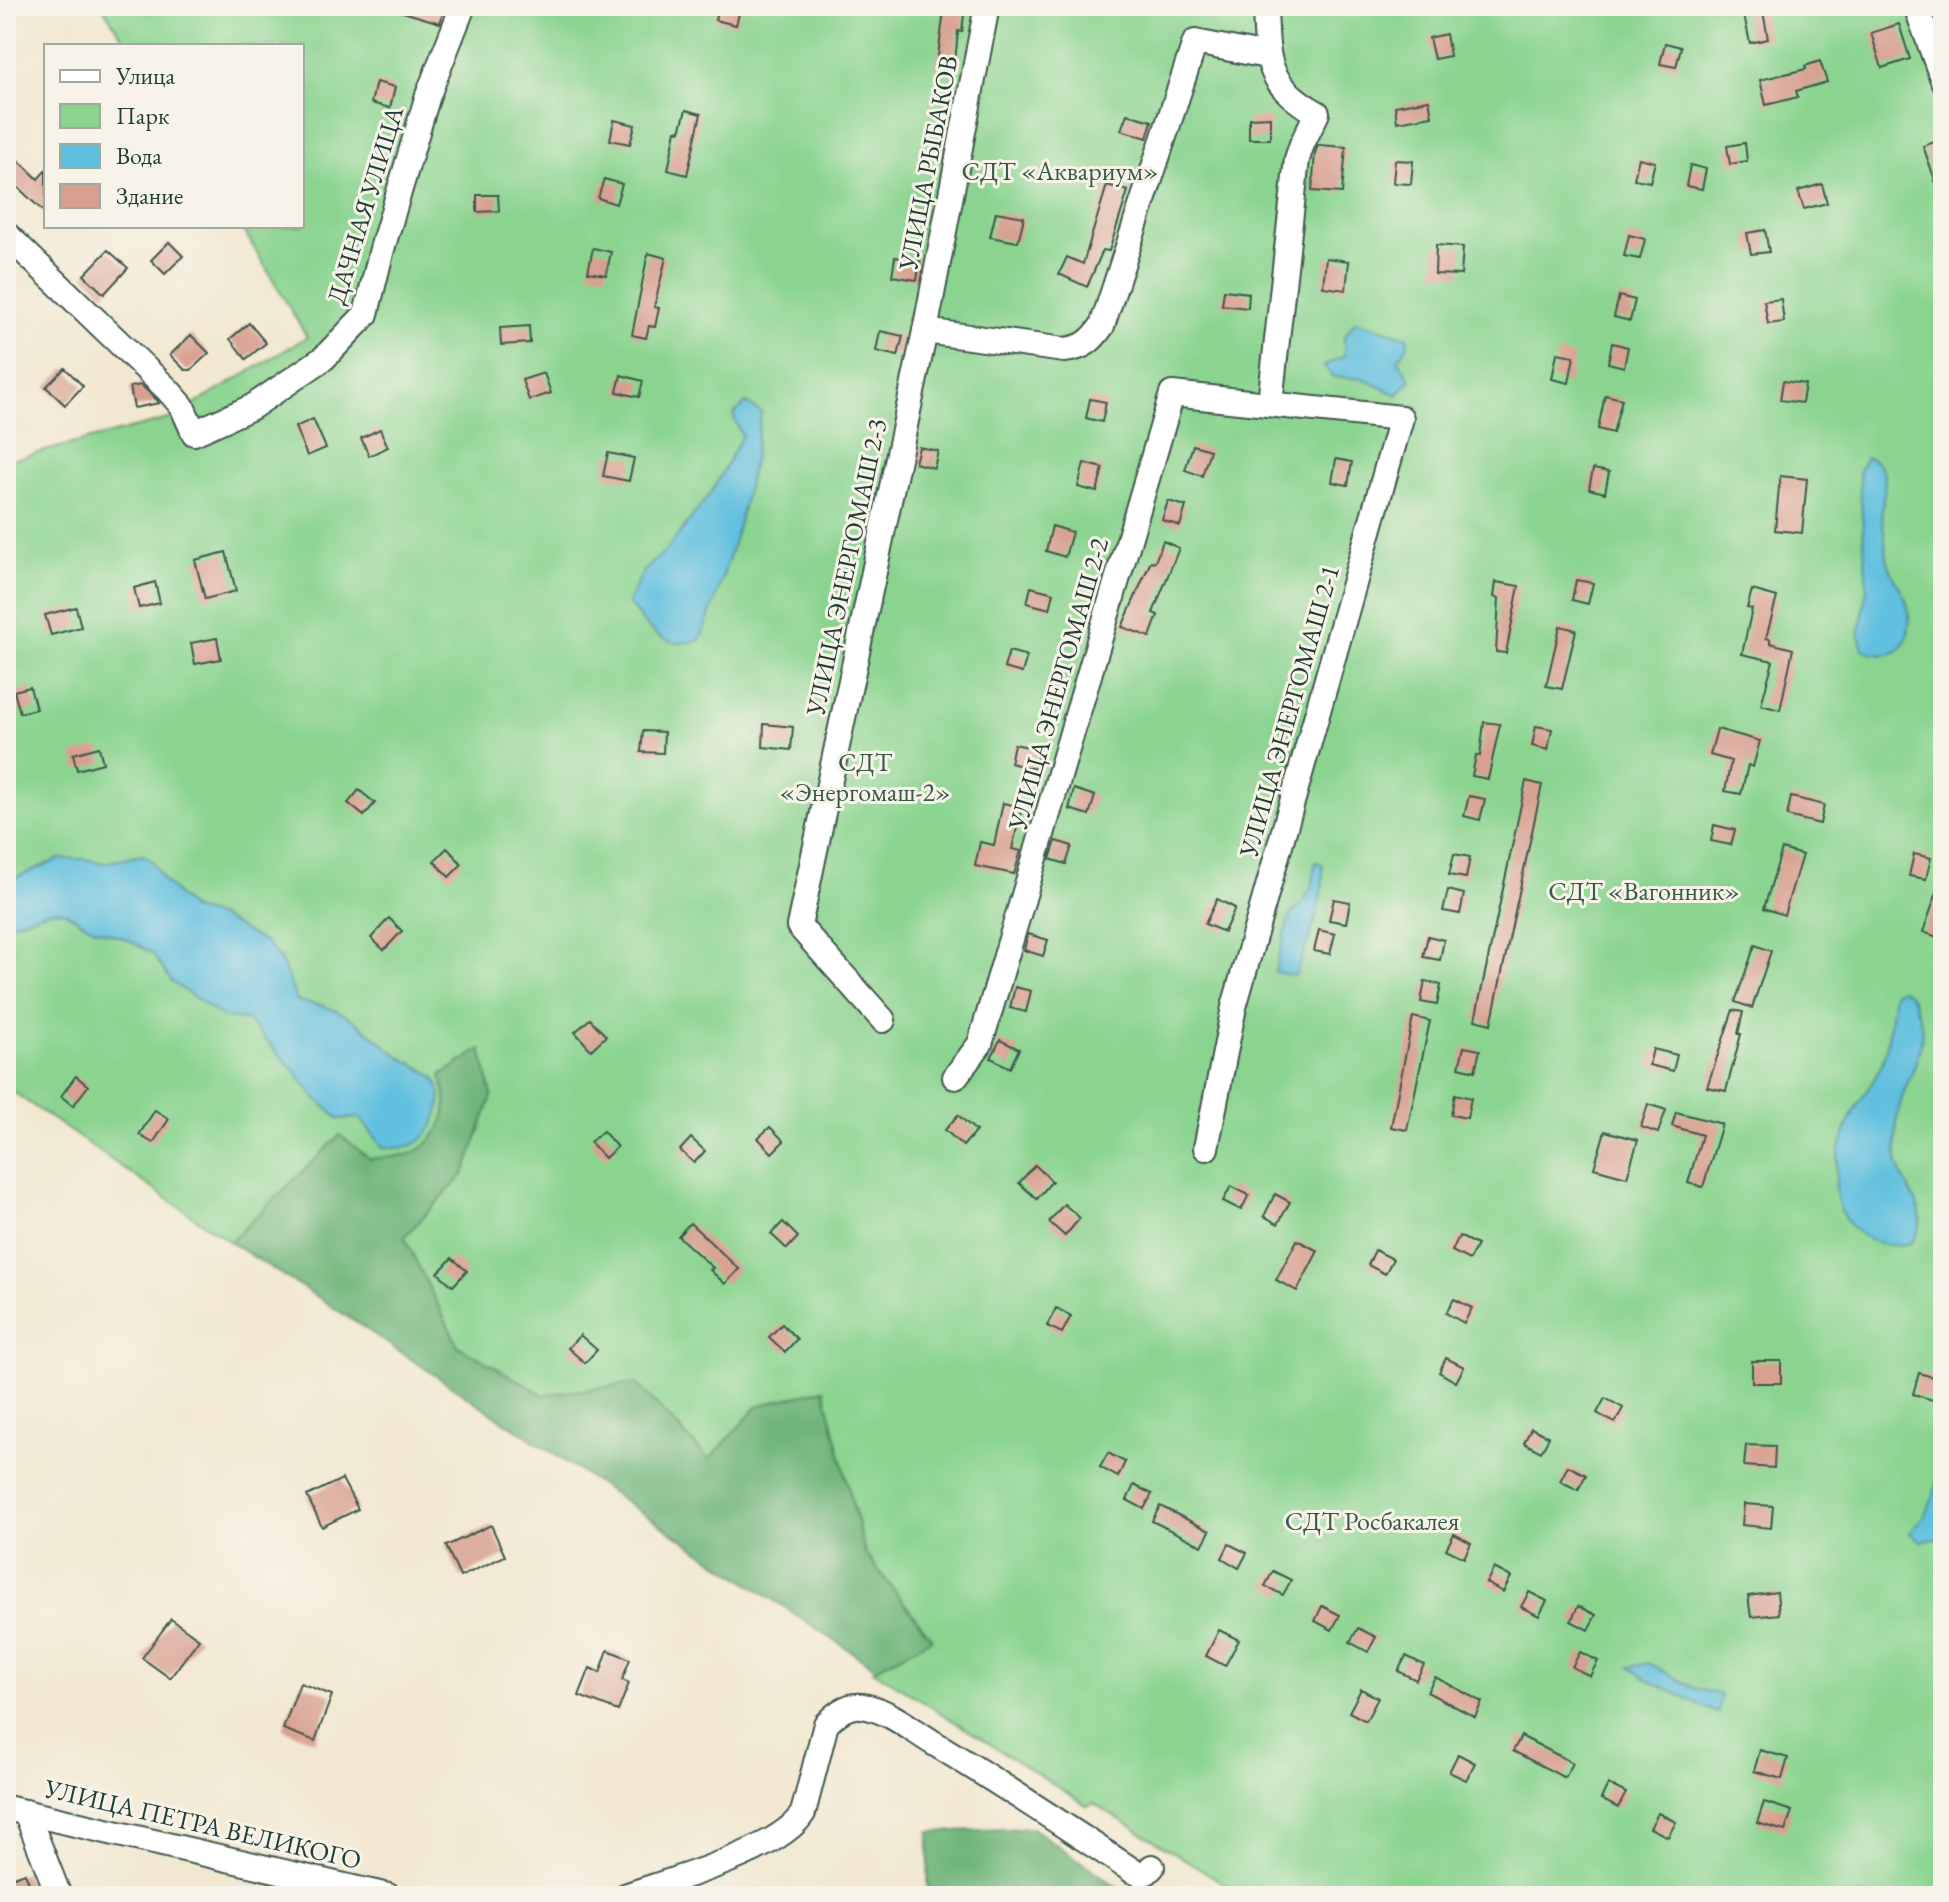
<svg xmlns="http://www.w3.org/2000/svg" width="1949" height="1902" font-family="'EB Garamond',serif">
	<rect width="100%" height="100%" fill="#f7f3e8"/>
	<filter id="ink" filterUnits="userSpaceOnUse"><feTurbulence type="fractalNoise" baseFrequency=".0125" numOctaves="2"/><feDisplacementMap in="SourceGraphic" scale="16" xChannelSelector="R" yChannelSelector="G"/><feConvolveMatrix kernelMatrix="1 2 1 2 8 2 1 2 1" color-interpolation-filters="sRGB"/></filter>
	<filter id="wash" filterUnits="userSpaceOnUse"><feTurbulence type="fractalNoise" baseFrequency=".006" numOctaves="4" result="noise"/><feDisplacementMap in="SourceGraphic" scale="32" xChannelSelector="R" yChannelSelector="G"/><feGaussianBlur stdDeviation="1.8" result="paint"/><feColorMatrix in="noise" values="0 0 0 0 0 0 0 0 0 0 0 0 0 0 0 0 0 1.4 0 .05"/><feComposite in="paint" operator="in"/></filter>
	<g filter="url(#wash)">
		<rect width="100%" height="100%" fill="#f2e8d1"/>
		<path fill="#8ad490" stroke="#548862" stroke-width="2" d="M102,6H1943V1896H1245L1093,1803L1088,1806L873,1670L932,1638L865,1553L824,1389L758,1406L709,1460L636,1383L544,1395L458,1346L404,1237L464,1174L492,1096L481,1049L441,1075C451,1105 447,1129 420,1149C408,1158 385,1157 370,1159L340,1136L230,1242L6,1087V925L49,911L61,910L93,928L127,939L153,954L172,982L225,1018L247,1019L293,1069L314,1096L340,1119L360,1118L435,1078L389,1050L347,1016L324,1006L297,1001L288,983L220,917L192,910L165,882L152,861L143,855L104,863L84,859H59L6,882V461L172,418L307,337L241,226H302V46H128Z"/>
		<g fill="#6fb67a" stroke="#477a57" stroke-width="2">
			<path d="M481,1049L492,1096L464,1174L404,1237L458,1346L544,1395L636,1383L709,1460L758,1406L824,1389L865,1553L932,1639L876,1668L319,1298L230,1242L340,1135L370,1159C385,1157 408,1158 420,1149C447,1129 451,1105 441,1076Z"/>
			<polygon points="1032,1828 1131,1896 928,1896 929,1832"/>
		</g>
		<g fill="#61c0df" stroke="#407e8a" stroke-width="2">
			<polygon points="1355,321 1408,337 1407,347 1398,360 1411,380 1397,395 1364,379 1333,377 1324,366 1344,356 1344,338"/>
			<path d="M746,403L761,412C751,491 729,566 700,640C664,652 648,628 628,603L643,572L668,548L711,493L742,436L733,415Z"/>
			<path d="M1866,457C1892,465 1884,488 1882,509C1881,519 1884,530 1885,540C1886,548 1886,557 1889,565C1893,577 1900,587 1905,598C1912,614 1912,647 1892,653C1882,656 1872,655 1863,649L1859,636L1867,588L1859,470Z"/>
			<path d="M143,855L152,861L165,882L192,910L220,917L267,944L281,961L297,1001C314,1004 329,1006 345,1015C366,1026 383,1047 405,1060C414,1065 430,1071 436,1080C448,1100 434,1135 413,1145C403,1149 393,1148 383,1147L360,1118L339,1119L314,1096L293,1069L247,1020L225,1018L172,982L152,953L127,939L93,928L61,910L49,911L6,925V882L59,859H84L104,863Z"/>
			<path d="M1315,862L1323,864C1325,902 1308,941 1295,976L1275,972L1290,915L1301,905L1313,884Z"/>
			<path d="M1902,989C1910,993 1912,999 1916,1008C1935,1049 1901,1080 1897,1120C1896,1134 1895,1150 1898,1164C1905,1192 1936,1214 1911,1243C1891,1248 1876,1245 1859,1233C1822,1207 1836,1148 1853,1113C1861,1097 1874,1083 1881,1066C1890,1042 1890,1017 1894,993Z"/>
			<path d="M1943,1459V1531L1937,1539L1921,1541L1910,1533C1933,1508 1936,1494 1940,1460Z"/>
			<polygon points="1649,1663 1694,1688 1721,1695 1717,1713 1648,1680 1630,1667"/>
		</g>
		<g id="blocks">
			<g fill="#d8a091">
				<polygon points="396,6 445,6 440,23 396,10"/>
				<polygon points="718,6 741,6 736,25 715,20"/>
				<polygon points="944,11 964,14 962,32 958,31 954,73 936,71"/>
				<polygon points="1763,11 1768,39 1750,43 1744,15"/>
				<polygon points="1899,24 1910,59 1882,68 1871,33"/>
				<polygon points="1446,34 1450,56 1434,59 1429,38"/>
				<polygon points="1665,43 1681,47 1676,67 1660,64"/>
				<polygon points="1820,61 1827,82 1796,91 1798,97 1766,105 1760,80 1806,69 1805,66"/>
				<polygon points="376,82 395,87 390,108 371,103"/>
				<polygon points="1429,100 1432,116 1397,122 1395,106"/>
				<polygon points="686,110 701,114 687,175 668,170 676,130 680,131"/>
				<polygon points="1127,114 1152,121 1147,138 1121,130"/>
				<polygon points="1270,117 1270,139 1249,139 1249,118"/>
				<polygon points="614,120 635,125 630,144 610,140"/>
				<polygon points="1943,139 1943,197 1941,197 1923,146"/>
				<polygon points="1745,143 1747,161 1730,164 1727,146"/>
				<polygon points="1318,145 1346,147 1342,193 1312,191 1315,153"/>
				<polygon points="6,148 38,179 46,170 46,214 6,176"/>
				<polygon points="1639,158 1655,162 1650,182 1634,179"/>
				<polygon points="1395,160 1413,161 1411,184 1393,183"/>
				<polygon points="1690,165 1706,169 1702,189 1686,186"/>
				<polygon points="604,179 622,184 616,204 598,198"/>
				<polygon points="1822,184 1827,203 1804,209 1798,191"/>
				<polygon points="1107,185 1128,191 1109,251 1103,250 1087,287 1059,274 1067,257 1083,264"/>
				<polygon points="477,195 498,195 499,211 477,212"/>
				<polygon points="996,212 1024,217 1018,242 990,237"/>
				<polygon points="1765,230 1769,252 1751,254 1747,233"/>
				<polygon points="1629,235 1645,239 1640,259 1624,256"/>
				<polygon points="169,242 183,256 165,274 151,260"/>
				<polygon points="1436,245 1463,247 1461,275 1435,274"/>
				<polygon points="593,248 611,252 606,275 588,272"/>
				<polygon points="108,250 128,268 104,294 84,275"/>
				<polygon points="648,253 666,258 654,307 659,308 655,327 649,326 646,338 632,335"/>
				<polygon points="895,257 920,261 917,280 892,276"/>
				<polygon points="1326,258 1349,261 1346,290 1323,287"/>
				<polygon points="1224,290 1249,293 1248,308 1222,305"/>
				<polygon points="1619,296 1635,300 1630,321 1614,317"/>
				<polygon points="1781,299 1784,322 1768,324 1764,301"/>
				<polygon points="249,323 266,343 246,359 230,339"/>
				<polygon points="529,326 530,343 501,345 500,328"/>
				<polygon points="880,331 903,336 898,356 876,351"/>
				<polygon points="191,335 209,353 191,370 185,370 170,355"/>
				<polygon points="1612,343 1628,347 1624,367 1608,363"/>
				<polygon points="1557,353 1574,356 1569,383 1552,379"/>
				<polygon points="65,368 83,386 65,405 46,387"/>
				<polygon points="544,373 551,393 529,400 522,380"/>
				<polygon points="621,375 643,381 639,397 617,392"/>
				<polygon points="1783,381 1805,384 1802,403 1780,400"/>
				<polygon points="141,385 157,400 159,403 134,408 130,387"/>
				<polygon points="1605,395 1622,399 1613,433 1598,429"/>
				<polygon points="1090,399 1106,402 1102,422 1086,418"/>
				<polygon points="313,419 326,448 307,456 295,427"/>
				<polygon points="380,429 388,447 369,456 361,438"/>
				<polygon points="1193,445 1210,450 1202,476 1185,470"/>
				<polygon points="919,447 938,451 934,468 915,463"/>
				<polygon points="608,453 634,458 629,481 603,476"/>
				<polygon points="1336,459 1352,462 1348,485 1332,482"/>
				<polygon points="1084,463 1103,468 1097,492 1078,487"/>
				<polygon points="1593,469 1609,472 1605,493 1589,489"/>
				<polygon points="1780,476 1807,479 1802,533 1775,530"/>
				<polygon points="1168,501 1186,506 1180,526 1162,520"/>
				<polygon points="1052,526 1072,532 1065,557 1046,551"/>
				<polygon points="1163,541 1179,548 1153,613 1158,615 1150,637 1122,627 1151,561 1155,562"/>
				<polygon points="226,552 236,591 205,599 195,560"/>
				<polygon points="1576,580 1593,583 1588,604 1572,600"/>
				<polygon points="155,582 160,603 139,608 134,588"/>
				<polygon points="1496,582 1519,586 1506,653 1496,652 1499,598 1494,597"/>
				<polygon points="1031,587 1054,593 1050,609 1027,603"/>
				<polygon points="1752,590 1777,597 1766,638 1770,639 1770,643 1793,649 1780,710 1761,705 1773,661 1742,654 1752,609 1747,608"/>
				<polygon points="76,607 81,627 51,635 45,615"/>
				<polygon points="1560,626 1576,630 1562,689 1546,686"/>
				<polygon points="217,638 221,659 195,664 191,643"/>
				<polygon points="1009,651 1027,656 1022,673 1004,668"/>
				<polygon points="30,687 36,709 20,713 14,691"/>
				<polygon points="1484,722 1500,724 1488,779 1472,776 1476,755 1480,756"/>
				<polygon points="764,724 793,727 791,750 763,747"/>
				<polygon points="1536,726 1552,729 1548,750 1532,746"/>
				<polygon points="1717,729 1760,741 1753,767 1748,765 1741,794 1725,791 1731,761 1710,755"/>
				<polygon points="643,731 664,732 663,753 641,752"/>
				<polygon points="1014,744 1039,749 1035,769 1010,763"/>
				<polygon points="99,747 103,763 77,770 73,754"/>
				<polygon points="1526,781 1542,785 1491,1024 1475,1020"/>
				<polygon points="1074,789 1095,796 1089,815 1069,809"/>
				<polygon points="359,790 375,803 364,816 348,803"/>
				<polygon points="1469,796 1485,799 1480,820 1464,816"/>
				<polygon points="1791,797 1824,805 1820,824 1787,816"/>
				<polygon points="1003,803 1022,807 1012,849 1021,851 1014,874 975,866 980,842 994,845"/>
				<polygon points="1714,825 1735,830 1731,845 1711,841"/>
				<polygon points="1056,841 1072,846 1066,864 1050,859"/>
				<polygon points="447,848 462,864 449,877 434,861"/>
				<polygon points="1782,849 1802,855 1784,915 1764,908"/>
				<polygon points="1454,854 1470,857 1466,878 1449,875"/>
				<polygon points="1914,854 1931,858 1926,879 1909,876"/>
				<polygon points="1941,881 1943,881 1943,939 1923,932"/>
				<polygon points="1448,890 1464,894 1460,914 1443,911"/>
				<polygon points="1217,899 1235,908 1224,932 1205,924"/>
				<polygon points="1334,899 1350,902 1346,923 1329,920"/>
				<polygon points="389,918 402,931 384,950 371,938"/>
				<polygon points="1319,930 1335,934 1330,954 1314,951"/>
				<polygon points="1028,934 1048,940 1043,956 1024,950"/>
				<polygon points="1428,936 1444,940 1440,960 1423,957"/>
				<polygon points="1755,945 1771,951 1752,1008 1735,1002"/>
				<polygon points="1425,981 1441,985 1437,1005 1421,1002"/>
				<polygon points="1015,987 1031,991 1026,1012 1010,1008"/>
				<polygon points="1733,1010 1743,1012 1738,1034 1741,1034 1726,1091 1707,1087"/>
				<polygon points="1413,1017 1430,1021 1407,1130 1391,1127"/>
				<polygon points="590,1019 606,1036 591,1050 575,1032"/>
				<polygon points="1000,1040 1019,1049 1010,1068 991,1058"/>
				<polygon points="1464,1047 1480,1050 1475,1071 1459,1067"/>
				<polygon points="1653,1049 1677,1055 1673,1071 1649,1065"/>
				<polygon points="76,1076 88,1086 73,1106 61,1096"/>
				<polygon points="1455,1094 1471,1098 1467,1118 1451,1115"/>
				<polygon points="1648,1104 1666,1110 1658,1133 1641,1127"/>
				<polygon points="155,1110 169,1119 153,1143 139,1135"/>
				<polygon points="1676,1112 1722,1124 1703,1187 1688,1183 1702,1135 1672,1126"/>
				<polygon points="958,1115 976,1131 963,1146 945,1130"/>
				<polygon points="770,1127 784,1141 772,1153 758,1138"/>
				<polygon points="603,1131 617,1147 605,1158 590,1142"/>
				<polygon points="1605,1131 1638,1140 1627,1177 1594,1168"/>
				<polygon points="691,1138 705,1151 694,1163 680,1150"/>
				<polygon points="1035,1165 1052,1181 1037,1199 1019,1183"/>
				<polygon points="1231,1186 1249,1195 1241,1210 1223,1201"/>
				<polygon points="1275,1194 1290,1202 1278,1224 1264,1216"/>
				<polygon points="1064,1204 1080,1218 1065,1236 1049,1222"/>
				<polygon points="783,1222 798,1237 787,1249 771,1234"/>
				<polygon points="690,1223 739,1269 725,1284 710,1270 713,1268 678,1236"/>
				<polygon points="1459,1236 1477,1245 1469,1260 1452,1251"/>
				<polygon points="1297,1240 1318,1251 1297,1291 1276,1280"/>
				<polygon points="1375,1250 1393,1259 1385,1274 1368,1265"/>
				<polygon points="452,1258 467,1271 453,1286 438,1273"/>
				<polygon points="1454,1299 1472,1308 1464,1323 1446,1313"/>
				<polygon points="1056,1308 1071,1316 1062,1333 1047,1326"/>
				<polygon points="782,1324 797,1339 785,1352 769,1337"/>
				<polygon points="580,1335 597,1350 585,1363 568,1348"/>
				<polygon points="1446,1358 1464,1367 1456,1382 1439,1372"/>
				<rect x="1752" y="1361" width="29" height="22"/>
				<polygon points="1919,1373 1943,1380 1943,1403 1913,1394"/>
				<polygon points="1605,1398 1623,1408 1615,1423 1597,1413"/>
				<polygon points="1531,1428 1549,1437 1541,1452 1524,1443"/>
				<polygon points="1746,1445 1775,1446 1774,1468 1744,1466"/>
				<polygon points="1108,1453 1125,1462 1118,1477 1100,1467"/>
				<polygon points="1568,1466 1586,1475 1578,1490 1560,1481"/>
				<polygon points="342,1479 358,1509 322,1527 307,1496"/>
				<polygon points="1134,1485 1152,1494 1144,1509 1127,1500"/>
				<polygon points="1744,1504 1773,1506 1771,1528 1742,1525"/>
				<polygon points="1160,1506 1210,1531 1202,1546 1152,1521"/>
				<polygon points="491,1525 505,1556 460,1577 446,1546"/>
				<polygon points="1454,1534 1471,1543 1464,1558 1446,1549"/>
				<polygon points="1229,1544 1247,1553 1239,1568 1222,1558"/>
				<polygon points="1494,1568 1511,1577 1503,1592 1486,1583"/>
				<polygon points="1273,1571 1291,1580 1283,1595 1265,1586"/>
				<polygon points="1529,1592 1547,1601 1539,1616 1521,1607"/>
				<polygon points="1777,1592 1779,1614 1751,1617 1748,1596"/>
				<polygon points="1322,1606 1340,1615 1332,1630 1315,1621"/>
				<polygon points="1578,1606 1596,1615 1588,1630 1571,1621"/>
				<polygon points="171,1619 199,1639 170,1678 142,1658"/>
				<polygon points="1358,1628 1376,1637 1368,1652 1350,1642"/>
				<polygon points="1219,1630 1239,1640 1225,1666 1206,1656"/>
				<polygon points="608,1650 630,1659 622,1680 629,1683 618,1711 579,1696 590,1668 600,1673"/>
				<polygon points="1580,1652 1598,1661 1590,1676 1572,1667"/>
				<polygon points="1406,1656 1424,1665 1416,1680 1398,1671"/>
				<polygon points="1435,1677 1482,1702 1475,1717 1427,1692"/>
				<polygon points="300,1683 332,1695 315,1741 283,1729"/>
				<polygon points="1361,1689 1378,1698 1366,1721 1349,1712"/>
				<polygon points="1521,1736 1573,1763 1565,1778 1513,1751"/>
				<polygon points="1760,1750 1788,1758 1782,1779 1754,1771"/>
				<polygon points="1458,1754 1475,1763 1466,1780 1449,1772"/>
				<polygon points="1608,1784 1626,1793 1618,1808 1601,1799"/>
				<polygon points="1764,1802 1792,1811 1785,1831 1757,1823"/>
				<polygon points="1658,1813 1676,1822 1668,1837 1650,1828"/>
				<polygon points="25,1873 34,1896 6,1896 6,1880"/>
			</g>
		</g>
	</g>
	<g filter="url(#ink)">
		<use href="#blocks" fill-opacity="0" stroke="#3f574c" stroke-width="2"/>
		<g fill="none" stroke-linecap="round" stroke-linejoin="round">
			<defs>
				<g id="minor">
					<path d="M1265,6C1267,60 1265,84 1317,113L1302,144L1297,159L1270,403"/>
					<polyline points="1916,6 1943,80"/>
					<polyline points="6,234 168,390 182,406 194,433 252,407 324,358 366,314 382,249 428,95 463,6"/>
					<path d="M925,331L1064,350C1083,348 1091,342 1102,326L1195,42L1267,56"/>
					<polyline points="883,1020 799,926 925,331 987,6"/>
					<polyline points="955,1077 980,1044 1172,394 1401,418 1234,1007 1206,1148"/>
					<polyline points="6,1808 388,1896"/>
					<polyline points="26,1812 59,1896"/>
					<path d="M625,1896C670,1880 779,1852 803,1813L826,1724C836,1714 847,1704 862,1706C887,1709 912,1730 932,1742C1000,1783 1067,1827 1133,1871L1140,1874L1147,1872L1152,1867"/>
				</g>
			</defs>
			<use href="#minor" stroke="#3f574c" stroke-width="28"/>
			<use href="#minor" stroke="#fff" stroke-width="24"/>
		</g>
	</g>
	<g text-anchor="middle" stroke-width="6" stroke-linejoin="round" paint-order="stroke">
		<g font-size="26" fill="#1f3d34" stroke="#f7f3e8">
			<text transform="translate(928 163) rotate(-79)" y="9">УЛИЦА РЫБАКОВ</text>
			<text transform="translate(365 205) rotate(-73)" y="9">ДАЧНАЯ УЛИЦА</text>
			<text transform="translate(846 567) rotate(-78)" y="9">УЛИЦА ЭНЕРГОМАШ 2-3</text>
			<text transform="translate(1058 684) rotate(-74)" y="9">УЛИЦА ЭНЕРГОМАШ 2-2</text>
			<text transform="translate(1289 711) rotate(-74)" y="9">УЛИЦА ЭНЕРГОМАШ 2-1</text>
			<text transform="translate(203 1824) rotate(13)" y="9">УЛИЦА ПЕТРА ВЕЛИКОГО</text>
		</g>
		<g font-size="26" fill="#345b46" stroke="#f7f3e8">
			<text x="1060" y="180">СДТ «Аквариум»</text>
			<text x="865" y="771">СДТ<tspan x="865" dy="30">«Энергомаш-2»</tspan></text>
			<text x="1644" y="900">СДТ «Вагонник»</text>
			<text x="1372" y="1530">СДТ Росбакалея</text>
		</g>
	</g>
	<rect width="1949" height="1902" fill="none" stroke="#f7f3e8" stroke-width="32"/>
	<rect x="44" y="44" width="260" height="184" fill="#f7f3e8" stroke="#a1aaa0" stroke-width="2"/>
	<rect x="60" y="70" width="40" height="12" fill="#ffffff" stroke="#a1aaa0" stroke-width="2"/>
	<text x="116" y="84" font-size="24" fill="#1f3d34">Улица</text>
	<rect x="60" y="104" width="40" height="24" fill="#8ad490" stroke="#a1aaa0" stroke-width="2"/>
	<text x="116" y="124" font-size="24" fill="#1f3d34">Парк</text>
	<rect x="60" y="144" width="40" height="24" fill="#61c0df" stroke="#a1aaa0" stroke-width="2"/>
	<text x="116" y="164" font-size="24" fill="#1f3d34">Вода</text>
	<rect x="60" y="184" width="40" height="24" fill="#d8a091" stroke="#a1aaa0" stroke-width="2"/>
	<text x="116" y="204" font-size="24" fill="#1f3d34">Здание</text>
</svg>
